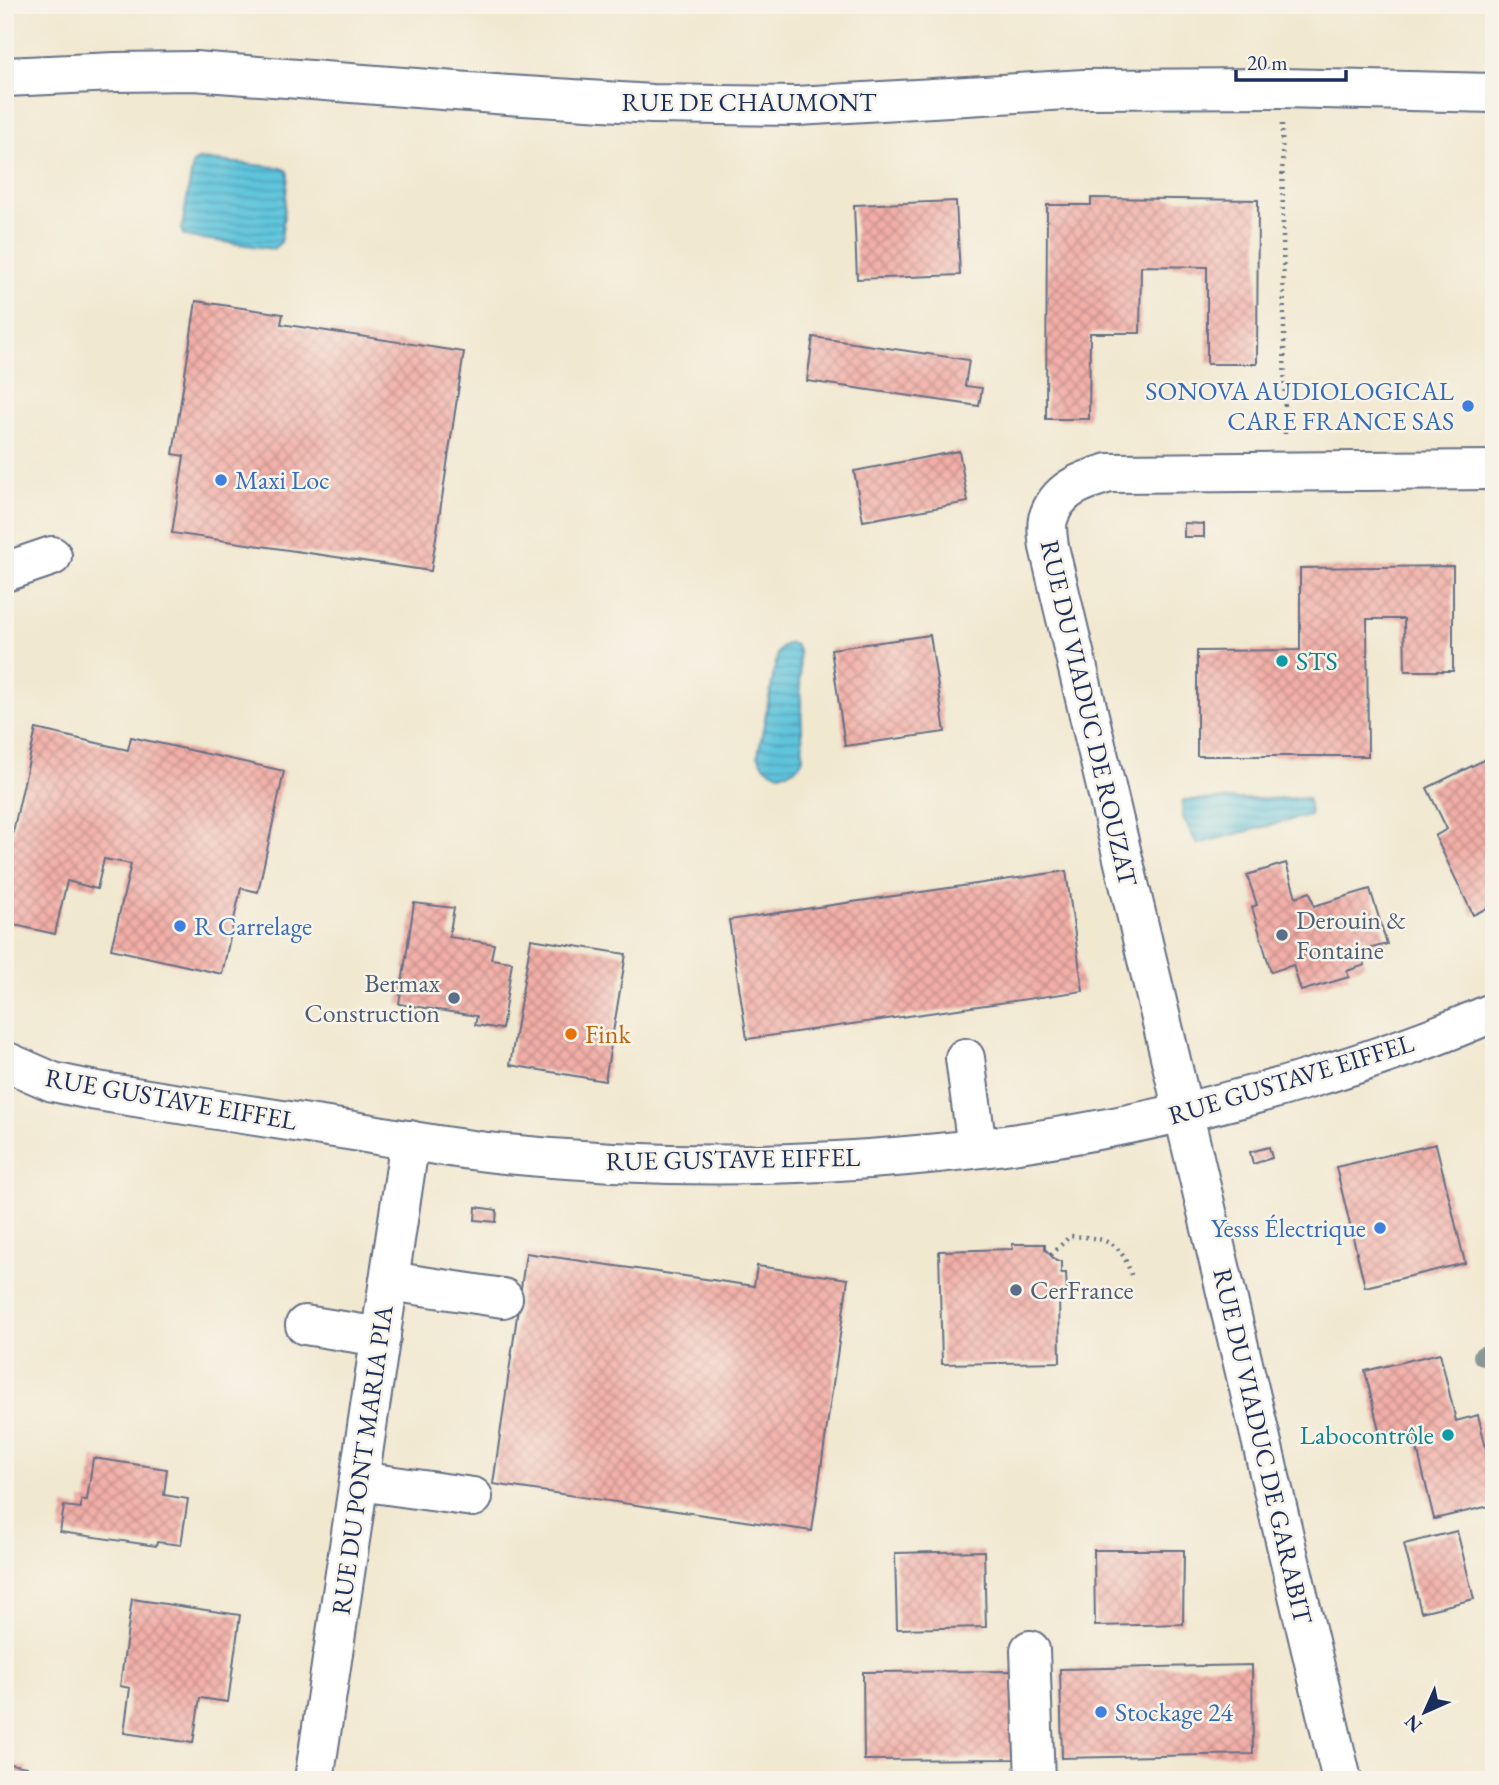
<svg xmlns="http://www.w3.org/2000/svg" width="1499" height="1785" font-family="'EB Garamond',serif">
	<defs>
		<pattern id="water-rules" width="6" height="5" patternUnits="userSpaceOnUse" patternTransform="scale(1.75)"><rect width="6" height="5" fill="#5fc5dc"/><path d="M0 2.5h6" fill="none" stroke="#4ea0b6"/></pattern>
		<pattern id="building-cross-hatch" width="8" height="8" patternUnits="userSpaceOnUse" patternTransform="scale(1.75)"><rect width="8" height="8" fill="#f3afa7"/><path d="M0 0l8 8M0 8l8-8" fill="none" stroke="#c48f8b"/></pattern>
	</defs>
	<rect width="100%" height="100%" fill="#f7f3e8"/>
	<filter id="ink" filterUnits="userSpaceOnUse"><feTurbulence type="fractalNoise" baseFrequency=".0143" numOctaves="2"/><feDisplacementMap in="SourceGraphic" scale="14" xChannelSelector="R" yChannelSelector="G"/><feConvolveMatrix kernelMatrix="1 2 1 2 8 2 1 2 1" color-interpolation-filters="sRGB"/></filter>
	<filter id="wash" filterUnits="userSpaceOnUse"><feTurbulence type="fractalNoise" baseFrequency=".00686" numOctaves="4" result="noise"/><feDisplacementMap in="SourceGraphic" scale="28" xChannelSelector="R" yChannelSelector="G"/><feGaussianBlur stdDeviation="1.57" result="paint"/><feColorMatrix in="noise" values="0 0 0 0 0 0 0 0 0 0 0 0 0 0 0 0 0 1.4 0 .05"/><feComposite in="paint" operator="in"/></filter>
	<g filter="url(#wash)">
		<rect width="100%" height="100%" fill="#f1e8d0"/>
		<g fill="url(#water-rules)" stroke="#3d7a9d" stroke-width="2">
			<polygon points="200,159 282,168 287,171 288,175 281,242 273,249 189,237 183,235 182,228 193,163"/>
			<path d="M789,643L795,645L799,652L803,758C799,771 781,777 769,769C763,766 761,761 758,755L778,652L783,646Z"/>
			<polygon points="1308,798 1310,815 1197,844 1182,815 1183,800"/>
		</g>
		<g id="blocks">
			<g fill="url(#building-cross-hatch)">
				<polygon points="1091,198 1258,200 1257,364 1207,364 1207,267 1141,266 1140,333 1090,333 1089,419 1046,419 1047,205 1091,205"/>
				<polygon points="956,201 960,275 857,279 854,205"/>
				<polygon points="196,301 283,314 281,324 464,352 431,571 172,533 184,456 173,454"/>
				<polygon points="813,337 969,360 965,386 982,388 979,406 807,381"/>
				<polygon points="959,451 968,502 863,521 854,471"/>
				<polygon points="1184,523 1204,524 1204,537 1184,537"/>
				<polygon points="1453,566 1453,671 1405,671 1404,619 1367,619 1368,756 1197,756 1197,651 1300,650 1300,568"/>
				<polygon points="930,635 945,732 845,746 831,649"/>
				<polygon points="36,729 128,750 131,737 284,771 258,892 241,888 222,974 111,949 131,864 104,859 97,889 67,881 55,934 5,923 5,868"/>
				<polygon points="1494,755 1494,905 1473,915 1435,836 1447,829 1427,788"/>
				<polygon points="1286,863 1296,897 1310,892 1314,906 1370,889 1387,944 1361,951 1365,965 1347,971 1349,977 1301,991 1293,965 1271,972 1252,907 1257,905 1247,875"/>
				<polygon points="1066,871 1083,991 747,1039 729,920"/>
				<polygon points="414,903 454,908 449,937 494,944 491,959 512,962 502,1029 475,1025 477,1016 399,1004"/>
				<polygon points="531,939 626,954 605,1081 510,1065"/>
				<polygon points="1436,1144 1465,1263 1365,1287 1336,1167"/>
				<polygon points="1269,1147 1272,1158 1253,1164 1250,1152"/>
				<polygon points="476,1207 497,1210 496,1222 475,1220"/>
				<polygon points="1012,1244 1045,1244 1045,1249 1056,1261 1061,1261 1061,1273 1066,1273 1067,1293 1059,1293 1060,1362 942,1364 939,1251 1013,1249"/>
				<polygon points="526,1253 754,1286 757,1266 848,1279 812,1531 493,1484"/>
				<polygon points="1440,1353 1456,1421 1478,1415 1494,1481 1494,1505 1434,1519 1413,1431 1381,1439 1365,1371"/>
				<polygon points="93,1458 167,1469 164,1495 188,1499 181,1545 157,1542 156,1546 60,1532 64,1506 81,1508 81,1500 87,1500"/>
				<polygon points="1457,1531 1474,1599 1421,1612 1404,1544"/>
				<polygon points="1094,1550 1184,1550 1183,1624 1095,1626"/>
				<polygon points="984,1551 986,1627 897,1629 895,1553"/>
				<polygon points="132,1599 240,1615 228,1702 200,1698 193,1743 124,1733 130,1688 120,1686"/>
				<polygon points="1252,1665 1253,1754 1062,1758 1060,1669"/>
				<polygon points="1016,1671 1017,1759 864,1760 863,1672"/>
				<polygon points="5,1763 27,1767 25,1780 5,1780"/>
			</g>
		</g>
	</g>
	<g filter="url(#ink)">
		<use href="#blocks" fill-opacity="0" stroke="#667086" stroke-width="2"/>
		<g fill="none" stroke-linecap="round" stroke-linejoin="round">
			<defs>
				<g id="minor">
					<polyline points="5,77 115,72 194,71 508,95 652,104 797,106 1084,89 1281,88 1494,93"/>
					<polyline points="5,572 52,556"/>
					<polyline points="965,1058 977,1148"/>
					<path d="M5,1061L53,1082L91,1090C179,1104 266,1118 354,1131C401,1139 448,1148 496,1153C764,1181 1046,1158 1305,1080C1369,1061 1433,1039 1494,1012"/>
					<polyline points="389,1281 503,1298"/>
					<polyline points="305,1325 381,1337"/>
					<polyline points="359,1481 473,1497"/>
					<polyline points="1030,1650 1035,1780"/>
					<polyline points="314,1780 410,1140"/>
					<path d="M1342,1780C1246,1368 1145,959 1049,547C1048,539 1046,527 1048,519C1057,489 1082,481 1109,473L1494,470"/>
				</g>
			</defs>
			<use href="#minor" stroke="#667086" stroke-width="42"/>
			<g stroke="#667086" stroke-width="4.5" stroke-dasharray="2 5" stroke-linecap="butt">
				<polyline points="1282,124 1285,434"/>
				<path d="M1051,1255L1070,1236C1105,1238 1122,1240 1132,1278"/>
			</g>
			<use href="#minor" stroke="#fff" stroke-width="38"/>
		</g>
		<circle fill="#8a9796" cx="1483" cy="1356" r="10"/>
	</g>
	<g fill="#3f7fe0" stroke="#f7f3e8" stroke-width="2.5">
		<circle cx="1468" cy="406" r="7"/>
		<circle cx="221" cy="480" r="7"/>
		<circle cx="180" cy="926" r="7"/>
		<circle cx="1380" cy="1228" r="7"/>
		<circle cx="1101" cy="1712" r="7"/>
	</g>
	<g fill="#0f9aa8" stroke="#f7f3e8" stroke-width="2.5">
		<circle cx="1282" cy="661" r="7"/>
		<circle cx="1448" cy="1435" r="7"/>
	</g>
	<g fill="#5c6f8a" stroke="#f7f3e8" stroke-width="2.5">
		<circle cx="1282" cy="935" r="7"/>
		<circle cx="454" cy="998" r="7"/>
		<circle cx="1016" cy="1290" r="7"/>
	</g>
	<circle fill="#e8710a" stroke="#f7f3e8" stroke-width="2.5" cx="571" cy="1034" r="7"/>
	<g text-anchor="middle" stroke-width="5" stroke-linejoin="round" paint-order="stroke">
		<g font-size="26" fill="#1b2f5e" stroke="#f7f3e8">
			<text x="749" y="111">RUE DE CHAUMONT</text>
			<text transform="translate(1089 713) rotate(77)" y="9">RUE DU VIADUC DE ROUZAT</text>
			<text transform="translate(1291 1079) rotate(-17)" y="9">RUE GUSTAVE EIFFEL</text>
			<text transform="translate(171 1099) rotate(10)" y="9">RUE GUSTAVE EIFFEL</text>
			<text transform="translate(733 1159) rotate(-1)" y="9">RUE GUSTAVE EIFFEL</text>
			<text transform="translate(1263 1446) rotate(77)" y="9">RUE DU VIADUC DE GARABIT</text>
			<text transform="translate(362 1460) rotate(-82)" y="9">RUE DU PONT MARIA PIA</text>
		</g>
		<g font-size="26" fill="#366cbe" stroke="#f7f3e8" text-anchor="start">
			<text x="1454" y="400" text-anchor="end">SONOVA AUDIOLOGICAL<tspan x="1454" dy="30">CARE FRANCE SAS</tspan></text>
			<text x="235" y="489">Maxi Loc</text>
			<text x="194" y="935">R Carrelage</text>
			<text x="1366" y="1237" text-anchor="end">Yesss Électrique</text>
			<text x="1115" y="1721">Stockage 24</text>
		</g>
		<g font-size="26" fill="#0d838f" stroke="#f7f3e8" text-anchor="start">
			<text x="1296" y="670">STS</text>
			<text x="1434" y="1444" text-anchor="end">Labocontrôle</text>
		</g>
		<g font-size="26" fill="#4e5e75" stroke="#f7f3e8" text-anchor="start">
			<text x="1296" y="929">Derouin &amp;<tspan x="1296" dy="30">Fontaine</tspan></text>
			<text x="440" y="992" text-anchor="end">Bermax<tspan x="440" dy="30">Construction</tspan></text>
			<text x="1030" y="1299">CerFrance</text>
		</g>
		<g font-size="26" fill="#c56008" stroke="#f7f3e8" text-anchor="start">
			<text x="585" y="1043">Fink</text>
		</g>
	</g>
	<rect width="1499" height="1785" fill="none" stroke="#f7f3e8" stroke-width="28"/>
	<g transform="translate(1425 1712) rotate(225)" stroke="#f7f3e8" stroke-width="5" paint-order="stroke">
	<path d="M0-5L12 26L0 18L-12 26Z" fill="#1b2f5e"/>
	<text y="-10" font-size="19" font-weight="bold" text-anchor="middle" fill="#1b2f5e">N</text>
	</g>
	<path d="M1236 70v10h110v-10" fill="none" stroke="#1b2f5e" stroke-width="3.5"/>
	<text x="1247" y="70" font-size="21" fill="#1b2f5e" stroke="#f7f3e8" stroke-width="5" paint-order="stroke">20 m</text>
</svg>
